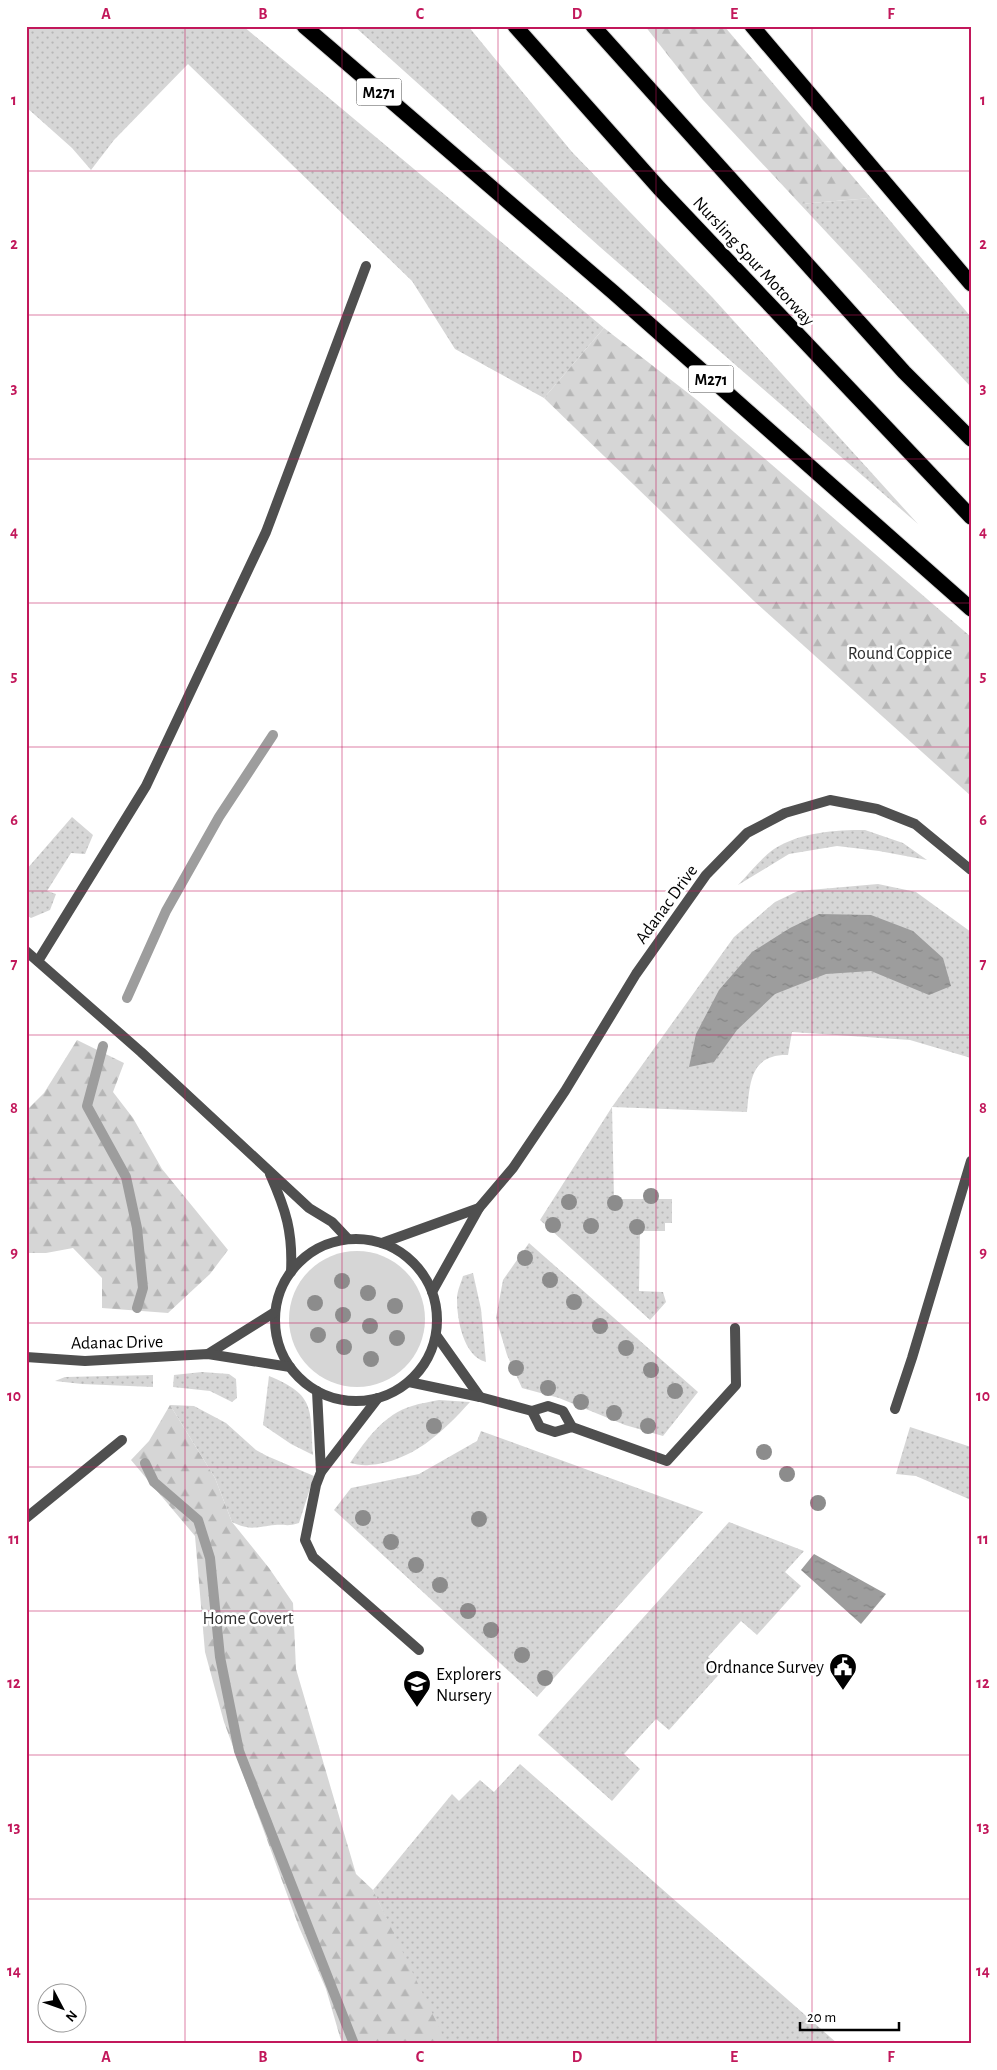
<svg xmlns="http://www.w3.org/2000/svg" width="997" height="2070" font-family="'Alegreya Sans',sans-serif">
	<defs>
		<pattern id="grass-dots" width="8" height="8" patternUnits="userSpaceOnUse" patternTransform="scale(1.25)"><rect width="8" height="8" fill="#d6d6d6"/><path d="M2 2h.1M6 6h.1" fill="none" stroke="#b6b6b6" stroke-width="1.8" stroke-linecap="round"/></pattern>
		<pattern id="forest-firs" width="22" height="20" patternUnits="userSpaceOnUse" patternTransform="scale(1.25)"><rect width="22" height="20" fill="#d6d6d6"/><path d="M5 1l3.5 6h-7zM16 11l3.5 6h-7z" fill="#b6b6b6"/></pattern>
		<pattern id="water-ripples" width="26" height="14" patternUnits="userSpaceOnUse" patternTransform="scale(1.25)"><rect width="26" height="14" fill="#9d9d9d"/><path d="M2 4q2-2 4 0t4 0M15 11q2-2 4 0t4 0" fill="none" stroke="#858585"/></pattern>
	</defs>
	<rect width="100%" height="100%" fill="#fff"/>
	<g fill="url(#grass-dots)">
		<polygon points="26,26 243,26 604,328 544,398 455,349 412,281 188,64 114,140 91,170 72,148 26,107"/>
		<polygon points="354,26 468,26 572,152 712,297 918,524 600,247"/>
		<polygon points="871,198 971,317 971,387 800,204"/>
		<polygon points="72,817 93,835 85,854 71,853 47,891 56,894 50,910 31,918 26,915 26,870"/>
		<path d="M865,830L903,843L927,860L879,851L837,846L789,854L738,885C749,874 761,858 774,849C801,832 835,830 865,830Z"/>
		<path d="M878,884L916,892L971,932V1058L910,1040L792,1032L788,1055C750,1054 750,1083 747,1112L612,1107L614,1199H672V1223H665V1231H640L639,1291L663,1292L666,1302L650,1320L540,1220L612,1107L734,937L775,902L798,891Z"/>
		<polygon points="529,1243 698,1392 663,1436 625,1425 559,1398 522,1388 507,1355 496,1318 503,1280"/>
		<path d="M473,1273L481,1309L486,1362C463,1356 457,1319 457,1299C457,1291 461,1283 463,1276Z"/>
		<polygon points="202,1372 229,1374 236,1379 237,1398 232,1402 210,1391 173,1387 174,1375"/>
		<polygon points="153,1375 153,1387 82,1384 55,1381 65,1377"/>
		<path d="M269,1376C316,1395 310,1409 313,1455L291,1444L263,1425Z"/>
		<path d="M439,1400L470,1402C443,1432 412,1462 369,1465C363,1466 356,1464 350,1463C366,1440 384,1414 412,1406C421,1403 430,1402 439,1400Z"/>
		<path d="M170,1405L194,1406L226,1423L256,1450L267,1456L314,1476L299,1523C287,1527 285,1524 275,1525C256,1527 250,1531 232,1522L215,1478Z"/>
		<polygon points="910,1427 971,1447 971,1500 916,1476 896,1474"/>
		<polygon points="481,1431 703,1512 537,1697 334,1510 351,1488 419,1474 477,1441"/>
		<polygon points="729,1522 804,1551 785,1572 801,1586 757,1635 741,1621 708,1657 723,1670 669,1730 656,1719 624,1754 640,1769 612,1801 538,1735"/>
		<polygon points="520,1764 838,2044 444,2044 373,1890 452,1794 459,1801 480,1780 494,1792"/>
	</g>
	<g fill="url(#forest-firs)">
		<polygon points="645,26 724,26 871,198 800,204 703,100"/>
		<polygon points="604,328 697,400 971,637 971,796 754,601 544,398"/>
		<polygon points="77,1040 124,1063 113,1092 133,1118 162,1169 228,1250 210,1274 168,1313 102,1308 102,1278 73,1248 46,1253 26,1253 26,1111 44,1093"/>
		<polygon points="170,1405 215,1478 232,1522 269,1568 293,1603 296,1669 356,1874 373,1890 447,2044 343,2044 340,2037 326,1989 299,1927 224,1722 205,1652 195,1536 131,1460 149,1441"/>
	</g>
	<circle fill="#d6d6d6" cx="357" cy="1319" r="68"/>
	<g fill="url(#water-ripples)">
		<polygon points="819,914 871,915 913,931 943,958 951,986 929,995 871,971 826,974 775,994 737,1030 714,1062 689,1067 696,1034 719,990 752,952 790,928"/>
		<polygon points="814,1554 886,1594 861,1624 801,1570"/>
	</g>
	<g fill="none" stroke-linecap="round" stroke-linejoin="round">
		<g stroke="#9d9d9d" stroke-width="10">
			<polyline points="127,998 166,911 219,817 273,735"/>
			<polyline points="103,1046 87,1106 126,1177 137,1228 143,1288 137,1308"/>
			<polyline points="145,1463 154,1482 198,1520 210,1558 220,1657 239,1751 354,2044"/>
		</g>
		<defs>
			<g id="highway">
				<polyline points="304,26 613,292 971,609"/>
				<polyline points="515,26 659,188 971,517"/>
				<polyline points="593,26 904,372 971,439"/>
				<polyline points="752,26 971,284"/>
			</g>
		</defs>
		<use href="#highway" stroke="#dbdbdb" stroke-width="17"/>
		<g stroke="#4f4f4f" stroke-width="10">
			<polyline points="26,951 141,1052 309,1208 332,1222 348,1239"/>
			<polyline points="38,961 146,786 266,532 366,266"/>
			<path d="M270,1174C286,1210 293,1232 291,1272"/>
			<polyline points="436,1335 480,1397"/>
			<polyline points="409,1382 480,1397 532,1411 548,1406 563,1411 572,1427"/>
			<polyline points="317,1391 321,1472"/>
			<polyline points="378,1398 321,1472 316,1485 305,1540 313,1557 419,1650"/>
			<polyline points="895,1409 912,1358 971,1161"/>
			<polyline points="532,1411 540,1427 555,1432 572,1427 667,1461 736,1385 735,1328"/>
		</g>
		<g stroke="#4f4f4f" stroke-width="10">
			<circle cx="356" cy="1320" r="81"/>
			<polyline points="382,1243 479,1208"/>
			<polyline points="432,1292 479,1208 513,1168 565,1091 636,974 706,875 747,833 785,813 830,800 877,809 915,824 971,870"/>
			<polyline points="208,1354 275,1312"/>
			<polyline points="26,1357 85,1361 208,1354 290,1367"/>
			<polyline points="26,1518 122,1440"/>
		</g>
		<use href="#highway" stroke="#000" stroke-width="15"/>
	</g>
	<g fill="#8c8c8c">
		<circle cx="651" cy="1196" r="8"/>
		<circle cx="569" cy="1202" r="8"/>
		<circle cx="615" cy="1203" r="8"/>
		<circle cx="553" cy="1225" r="8"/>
		<circle cx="591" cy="1226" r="8"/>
		<circle cx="637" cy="1227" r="8"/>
		<circle cx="525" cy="1258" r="8"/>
		<circle cx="550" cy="1280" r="8"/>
		<circle cx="342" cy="1281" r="8"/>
		<circle cx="368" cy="1293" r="8"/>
		<circle cx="574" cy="1302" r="8"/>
		<circle cx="315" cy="1303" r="8"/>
		<circle cx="395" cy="1306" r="8"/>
		<circle cx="343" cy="1315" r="8"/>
		<circle cx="370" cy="1326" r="8"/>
		<circle cx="600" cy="1326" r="8"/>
		<circle cx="318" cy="1335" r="8"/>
		<circle cx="397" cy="1338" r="8"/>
		<circle cx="344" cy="1347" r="8"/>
		<circle cx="626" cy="1348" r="8"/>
		<circle cx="371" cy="1359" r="8"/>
		<circle cx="516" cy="1368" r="8"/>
		<circle cx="651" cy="1370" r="8"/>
		<circle cx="548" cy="1388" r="8"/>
		<circle cx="675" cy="1391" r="8"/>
		<circle cx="581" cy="1402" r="8"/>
		<circle cx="614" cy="1413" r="8"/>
		<circle cx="434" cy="1426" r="8"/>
		<circle cx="648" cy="1426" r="8"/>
		<circle cx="764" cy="1452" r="8"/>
		<circle cx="787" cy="1474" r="8"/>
		<circle cx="818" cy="1503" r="8"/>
		<circle cx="363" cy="1518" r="8"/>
		<circle cx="479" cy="1519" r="8"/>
		<circle cx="391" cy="1542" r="8"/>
		<circle cx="416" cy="1565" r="8"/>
		<circle cx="440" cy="1585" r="8"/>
		<circle cx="468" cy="1611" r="8"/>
		<circle cx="491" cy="1630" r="8"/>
		<circle cx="522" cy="1655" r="8"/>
		<circle cx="545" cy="1678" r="8"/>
	</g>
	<path fill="none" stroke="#c2185b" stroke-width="1" stroke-opacity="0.55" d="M185,26V2044M342,26V2044M498,26V2044M656,26V2044M812,26V2044M26,171H971M26,315H971M26,459H971M26,603H971M26,747H971M26,891H971M26,1035H971M26,1179H971M26,1323H971M26,1467H971M26,1611H971M26,1755H971M26,1899H971"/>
	<defs>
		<symbol id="civic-pin" viewBox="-11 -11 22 30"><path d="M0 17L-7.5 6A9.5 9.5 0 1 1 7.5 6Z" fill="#000" stroke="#fff"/><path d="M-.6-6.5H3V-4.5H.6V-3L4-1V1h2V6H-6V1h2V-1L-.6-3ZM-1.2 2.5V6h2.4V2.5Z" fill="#fff"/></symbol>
		<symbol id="school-pin" viewBox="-11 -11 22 30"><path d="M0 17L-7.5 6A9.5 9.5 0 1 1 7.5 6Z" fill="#000" stroke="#fff"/><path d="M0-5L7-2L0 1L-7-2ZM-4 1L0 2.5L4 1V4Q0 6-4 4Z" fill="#fff"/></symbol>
	</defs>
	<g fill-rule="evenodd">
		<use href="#civic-pin" x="827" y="1651" width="32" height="43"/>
		<use href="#school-pin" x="401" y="1668" width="32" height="43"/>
	</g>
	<g text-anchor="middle" stroke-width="5" stroke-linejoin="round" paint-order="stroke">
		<g fill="#fff" stroke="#4c4c4c" stroke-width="1">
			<rect x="356.5" y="78.5" width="45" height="27" rx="4"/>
			<rect x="688.5" y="365.5" width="45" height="27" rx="4"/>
		</g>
		<g font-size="16" font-weight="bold" fill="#000">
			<text x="379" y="98">M271</text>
			<text x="711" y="385">M271</text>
		</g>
		<g font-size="18" fill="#000" stroke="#fff">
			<text transform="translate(754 261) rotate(47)" y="6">Nursling Spur Motorway</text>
			<text transform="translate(666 904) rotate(-54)" y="6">Adanac Drive</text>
			<text transform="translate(117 1342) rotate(-1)" y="6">Adanac Drive</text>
		</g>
		<g font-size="18" fill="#2d2d2d" stroke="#fff">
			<text x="900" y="659">Round Coppice</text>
			<text x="248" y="1624">Home Covert</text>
		</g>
		<g font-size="18" fill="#000" stroke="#fff" text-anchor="end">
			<text x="824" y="1673">Ordnance Survey</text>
			<text x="436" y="1680" text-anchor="start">Explorers<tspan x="436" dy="21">Nursery</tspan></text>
		</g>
	</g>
	<rect width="997" height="2070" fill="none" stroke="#ffffff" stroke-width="55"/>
	<g transform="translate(62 2008) rotate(131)"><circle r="24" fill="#ffffff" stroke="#999999"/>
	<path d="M0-4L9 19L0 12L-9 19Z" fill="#000000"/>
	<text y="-8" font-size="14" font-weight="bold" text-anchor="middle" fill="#000000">N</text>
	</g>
	<path d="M800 2022v8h99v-8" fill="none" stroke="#000000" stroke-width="2.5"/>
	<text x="807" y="2022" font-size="15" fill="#000000" stroke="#ffffff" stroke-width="4" paint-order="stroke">20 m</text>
	<rect x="28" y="28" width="942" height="2014" fill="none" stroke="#c2185b" stroke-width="2"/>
	<g font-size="16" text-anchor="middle" font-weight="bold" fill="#c2185b">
		<text x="106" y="19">A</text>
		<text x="263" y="19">B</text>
		<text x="420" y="19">C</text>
		<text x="577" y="19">D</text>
		<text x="734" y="19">E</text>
		<text x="891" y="19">F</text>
		<text x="14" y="105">1</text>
		<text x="983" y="105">1</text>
		<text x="14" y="249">2</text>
		<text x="983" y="249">2</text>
		<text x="14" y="393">3</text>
		<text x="983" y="393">3</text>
		<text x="14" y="537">4</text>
		<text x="983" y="537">4</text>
		<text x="14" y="681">5</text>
		<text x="983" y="681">5</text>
		<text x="14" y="825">6</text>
		<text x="983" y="825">6</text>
		<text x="14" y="969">7</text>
		<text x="983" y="969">7</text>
		<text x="14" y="1113">8</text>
		<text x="983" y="1113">8</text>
		<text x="14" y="1257">9</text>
		<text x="983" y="1257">9</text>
		<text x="14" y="1401">10</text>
		<text x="983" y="1401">10</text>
		<text x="14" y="1544">11</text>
		<text x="983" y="1544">11</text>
		<text x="14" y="1688">12</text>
		<text x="983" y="1688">12</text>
		<text x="14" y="1832">13</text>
		<text x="983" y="1832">13</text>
		<text x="14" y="1976">14</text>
		<text x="983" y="1976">14</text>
		<text x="106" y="2062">A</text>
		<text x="263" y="2062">B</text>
		<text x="420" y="2062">C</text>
		<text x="577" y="2062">D</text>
		<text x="734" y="2062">E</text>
		<text x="891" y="2062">F</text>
	</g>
</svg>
